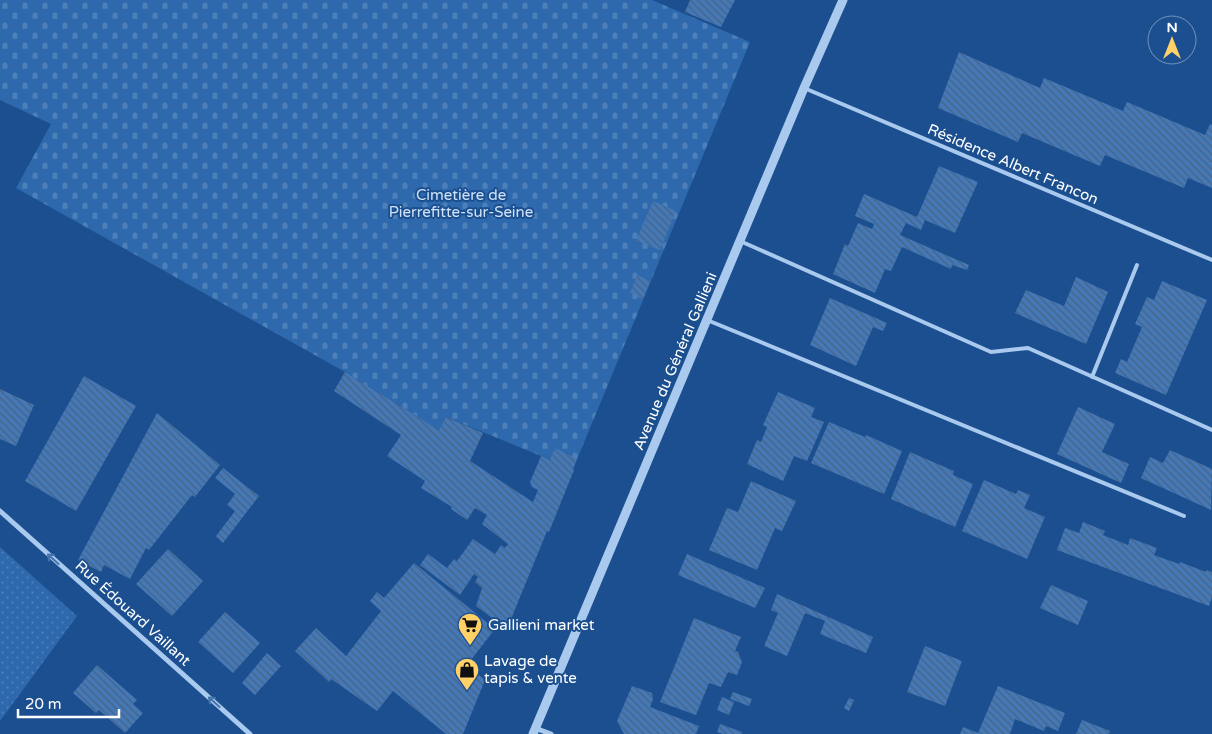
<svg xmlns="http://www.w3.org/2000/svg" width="1212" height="734" font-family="'Varela Round',sans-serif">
	<defs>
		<pattern id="cemetery-stones" width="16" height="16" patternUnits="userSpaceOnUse" patternTransform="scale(1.25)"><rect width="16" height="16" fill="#2e69ad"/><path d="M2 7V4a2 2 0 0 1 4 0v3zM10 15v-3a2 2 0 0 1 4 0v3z" fill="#4d80b9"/></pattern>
		<pattern id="park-dots" width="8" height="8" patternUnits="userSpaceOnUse" patternTransform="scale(1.25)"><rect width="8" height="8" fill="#2e69ad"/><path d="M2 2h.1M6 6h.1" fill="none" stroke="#4d80b9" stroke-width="1.8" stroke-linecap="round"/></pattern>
		<pattern id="building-back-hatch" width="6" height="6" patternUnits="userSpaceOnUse" patternTransform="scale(1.25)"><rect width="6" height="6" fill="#4478b7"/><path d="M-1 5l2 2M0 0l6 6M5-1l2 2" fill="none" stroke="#486282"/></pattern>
	</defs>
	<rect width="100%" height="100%" fill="#1b4f8f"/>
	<polygon fill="url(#cemetery-stones)" points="0,0 652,0 750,42 573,469 446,417 439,430 345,372 16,188 51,124 0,100"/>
	<polygon fill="url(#park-dots)" points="0,547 77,616 0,721"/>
	<g fill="url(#building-back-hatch)">
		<polygon points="690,0 735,0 721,27 685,12"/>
		<polygon points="959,52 1040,88 1044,78 1123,111 1127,102 1205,135 1210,124 1212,125 1212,188 1188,178 1184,188 1105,155 1100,166 1022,133 1018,142 938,108"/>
		<polygon points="939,166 978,182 955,233 925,220 921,230 906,223 900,235 969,265 967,270 952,265 951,269 902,247 891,271 885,269 875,293 833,274 845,244 848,246 858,223 872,229 874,224 855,216 864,194 917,217"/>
		<polygon points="653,201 676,211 660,250 636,241"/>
		<polygon points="637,275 650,281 643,299 630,293"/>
		<polygon points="1076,277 1108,292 1086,344 1015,313 1026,290 1064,306"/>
		<polygon points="1162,281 1207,300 1166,395 1115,373 1121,359 1127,362 1142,327 1135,324 1147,297 1154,300"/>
		<polygon points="830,298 887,323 883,331 873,327 856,366 810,345"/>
		<polygon points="345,372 439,430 446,417 483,433 470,461 533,502 538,490 532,487 530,482 541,456 550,460 555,448 577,459 573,469 574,470 549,532 547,531 507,629 476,606 482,588 475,582 478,577 474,574 460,595 420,565 428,554 447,568 454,559 457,561 473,539 495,554 501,545 505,548 508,544 482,524 487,515 475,508 467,520 451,509 452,507 421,488 425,481 387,456 401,435 334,391"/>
		<polygon points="84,376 136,406 76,511 25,481"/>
		<polygon points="0,389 34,405 16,446 0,439"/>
		<polygon points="778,392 815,408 811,417 824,422 807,461 794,456 783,481 747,464 757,440 761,442 767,427 763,425"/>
		<polygon points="1078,407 1115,424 1102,452 1129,464 1121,483 1057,454"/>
		<polygon points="157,413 220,465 195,497 192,495 149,550 146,548 130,579 104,565 101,572 78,560"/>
		<polygon points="829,422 865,437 866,435 902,451 884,494 811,463"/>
		<polygon points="1170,450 1212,469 1211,510 1141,478 1150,457 1163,463"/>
		<polygon points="910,452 954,471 953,475 973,484 955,527 891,499"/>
		<polygon points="223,468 259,496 223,543 216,536 235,511 227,505 235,494 215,478"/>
		<polygon points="984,480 1016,494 1018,490 1030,495 1024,508 1045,517 1027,559 962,531"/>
		<polygon points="751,481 796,501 782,531 775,528 757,570 709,550 727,508 738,512"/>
		<polygon points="1083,522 1105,531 1103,535 1128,545 1130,538 1157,548 1154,555 1179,564 1180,562 1206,572 1206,570 1212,572 1212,597 1209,606 1057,550 1065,528 1079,533"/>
		<polygon points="168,549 203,581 172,616 136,584"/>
		<polygon points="687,554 765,588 755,608 678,575"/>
		<polygon points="414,563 495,629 467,665 485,680 463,734 446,734 393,691 377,711 331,679 329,682 295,651 316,628 346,656 381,611 370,601 377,592 384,598"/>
		<polygon points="1051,585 1088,601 1078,625 1040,608"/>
		<polygon points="777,594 873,637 866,653 820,634 825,621 805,613 787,656 764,646 778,613 771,610"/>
		<polygon points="225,612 260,643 233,673 198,642"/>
		<polygon points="694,618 741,637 735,651 738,652 742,662 737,675 728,672 721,687 709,683 696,715 660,702"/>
		<polygon points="925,646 962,661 945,706 907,692"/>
		<polygon points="267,653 281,666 255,695 242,683"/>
		<polygon points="97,665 137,700 133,704 143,713 125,733 99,710 96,713 73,693"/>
		<polygon points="632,686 652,693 653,699 650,707 699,726 696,734 624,734 617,721"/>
		<polygon points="998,686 1065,713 1058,731 1046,726 1044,731 1015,719 1010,734 960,734 963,727 978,733"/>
		<polygon points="733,692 752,699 749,706 730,699"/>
		<polygon points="722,697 734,702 729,715 717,710"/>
		<polygon points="849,698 854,700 849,711 844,708"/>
		<polygon points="1082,720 1110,731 1109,734 1076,734"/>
		<polygon points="720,724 742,732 742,734 723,734 717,732"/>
	</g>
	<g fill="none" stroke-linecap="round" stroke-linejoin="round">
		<g stroke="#a9c9ee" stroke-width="4">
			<polyline points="804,88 1212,260"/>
			<polyline points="740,241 991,352 1028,348 1212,430"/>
			<polyline points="707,320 1184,516"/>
			<polyline points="1092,377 1137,265"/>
		</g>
		<g stroke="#a9c9ee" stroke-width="5">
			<polyline points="0,511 250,734"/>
			<polyline points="535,728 551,734"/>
		</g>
		<polyline stroke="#a9c9ee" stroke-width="9" points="533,734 804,88 843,0"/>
	</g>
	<defs><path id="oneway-shaft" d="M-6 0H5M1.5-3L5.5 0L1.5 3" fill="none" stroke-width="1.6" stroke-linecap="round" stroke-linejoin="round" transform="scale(1.25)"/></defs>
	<g stroke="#4674ac">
		<use href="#oneway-shaft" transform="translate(53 559) rotate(-138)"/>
		<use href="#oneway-shaft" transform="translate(214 702) rotate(-138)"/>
	</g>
	<defs>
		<symbol id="supermarket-pin" viewBox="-11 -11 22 30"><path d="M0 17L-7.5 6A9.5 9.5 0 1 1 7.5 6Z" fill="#ffd166" stroke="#1b4f8f"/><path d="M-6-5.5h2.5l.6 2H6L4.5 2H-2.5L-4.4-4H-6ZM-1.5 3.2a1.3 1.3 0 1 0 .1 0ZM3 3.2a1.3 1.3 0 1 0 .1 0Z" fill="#111"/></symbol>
		<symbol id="shop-pin" viewBox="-11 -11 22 30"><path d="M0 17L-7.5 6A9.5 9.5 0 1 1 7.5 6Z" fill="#ffd166" stroke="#1b4f8f"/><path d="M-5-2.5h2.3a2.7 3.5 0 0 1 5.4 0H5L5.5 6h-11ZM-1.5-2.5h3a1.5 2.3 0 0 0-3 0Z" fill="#111"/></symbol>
	</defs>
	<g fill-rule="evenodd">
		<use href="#supermarket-pin" x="456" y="611" width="28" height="38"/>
		<use href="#shop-pin" x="453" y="656" width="28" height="38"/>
	</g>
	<g text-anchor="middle" stroke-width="4" stroke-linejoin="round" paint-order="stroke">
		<g font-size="15" fill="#fff" stroke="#1b4f8f">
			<text transform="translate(1013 164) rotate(23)" y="5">Résidence Albert Francon</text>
			<text transform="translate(675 361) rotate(-67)" y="5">Avenue du Général Gallieni</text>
			<text transform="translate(133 613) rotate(42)" y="5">Rue Édouard Vaillant</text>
		</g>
		<g font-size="15" fill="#cfe3fa" stroke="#1b4f8f">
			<text x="461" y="200">Cimetière de<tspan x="461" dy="17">Pierrefitte-sur-Seine</tspan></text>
		</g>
		<g font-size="15" fill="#fff" stroke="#1b4f8f" text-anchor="start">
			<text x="488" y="630">Gallieni market</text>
			<text x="484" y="666">Lavage de<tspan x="484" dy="17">tapis &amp; vente</tspan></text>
		</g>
	</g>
	<g transform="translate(1172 40)"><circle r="24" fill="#1b4f8f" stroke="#7695bc"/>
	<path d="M0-4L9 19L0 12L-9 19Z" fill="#ffd166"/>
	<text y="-8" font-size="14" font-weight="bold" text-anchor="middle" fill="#ffffff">N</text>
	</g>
	<path d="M18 709v8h101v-8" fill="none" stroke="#ffffff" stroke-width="2.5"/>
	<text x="25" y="709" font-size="15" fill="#ffffff" stroke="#1b4f8f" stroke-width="4" paint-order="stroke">20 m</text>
</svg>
